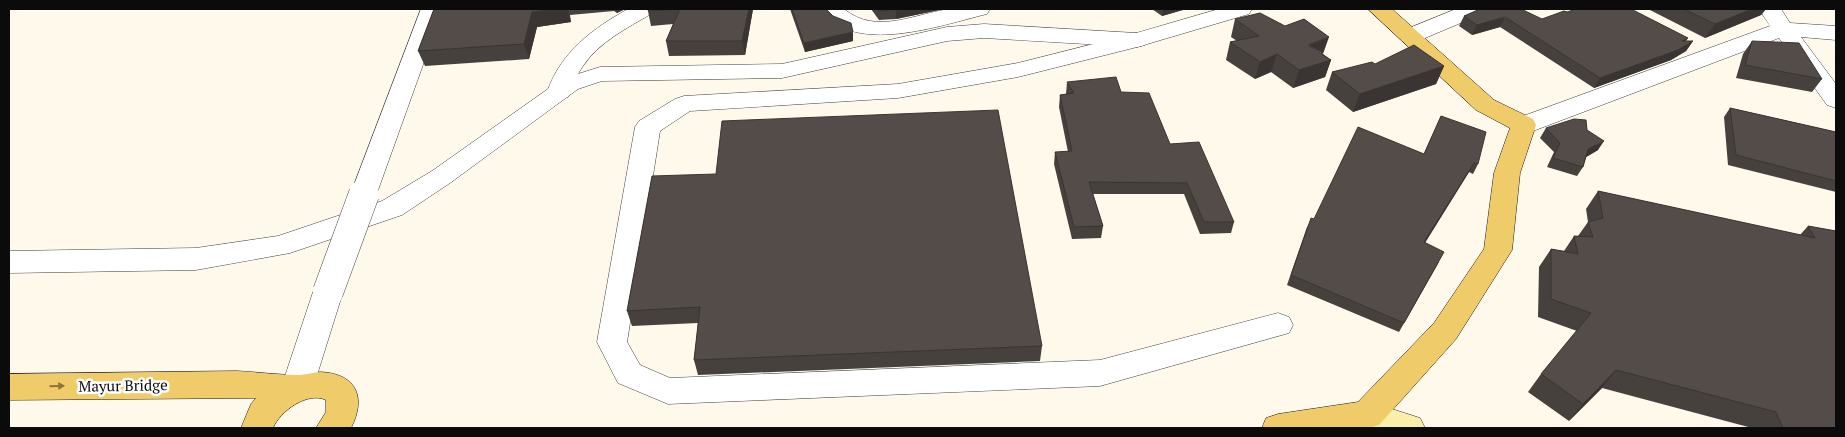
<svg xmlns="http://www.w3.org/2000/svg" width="1845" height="437" font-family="'PT Serif',serif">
	<rect width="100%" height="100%" fill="#fef9ea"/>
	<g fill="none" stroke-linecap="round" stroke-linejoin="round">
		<defs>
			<g id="minor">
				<path d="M628,9H654L651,14C627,28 599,42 583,66C576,75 574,87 568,97L559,99L550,97L547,92C561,52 592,29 628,9Z"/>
				<path d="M820,9H844C877,36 915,13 951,9C964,7 978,8 990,9L987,14C941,25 853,57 820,9Z"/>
				<polygon points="1456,9 1485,9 1482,14 1418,41 1410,43 1402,41 1399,36 1402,31"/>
				<polygon points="1759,9 1781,9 1790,23 1836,26 1836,40 1801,37 1836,84 1836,108 1827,105 1779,38 1533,131 1524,133 1515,131 1512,125 1515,119 1770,26"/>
				<polygon points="1137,33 1145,35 1148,40 1145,45 1018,77 898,98 690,111 660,131 627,342 640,365 670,378 1100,360 1278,313 1289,317 1293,325 1289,333 1100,386 668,404 618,383 597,342 635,127 639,121 675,99 684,96 898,84 1018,63"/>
			</g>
			<g id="tertiary">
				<polygon points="421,9 443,9 377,193 373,200 364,202 355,200 351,193"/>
				<polygon points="1219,9 1252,9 1249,14 1137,47 984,38 947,41 782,78 602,81 578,89 450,183 402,215 290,253 196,270 9,273 9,251 196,248 278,236 382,201 432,171 562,79 600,67 782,64 947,27 984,24 1136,33"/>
				<polygon points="328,281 338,284 343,292 313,388 308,397 297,401 286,397 281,388 313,292 318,284"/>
			</g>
			<polygon id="secondary" points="1367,401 1420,418 1425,428 1365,428 1355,425 1351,415 1355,405"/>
			<g id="primary">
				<polygon points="1368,9 1392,9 1494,100 1533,119 1536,125 1520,173 1512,250 1456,339 1379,425 1369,428 1262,428 1266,418 1278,414 1358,402 1434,323 1484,249 1494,173 1510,128 1476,110"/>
				<path d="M237,371C257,372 278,375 299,375C306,375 314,372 321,372C358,374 366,399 351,428H316L326,412V400C308,391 280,411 273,428H241L251,404L256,398L9,400V374Z"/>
			</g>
		</defs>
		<use href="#minor" stroke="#3e3e3e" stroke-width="1"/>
		<use href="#tertiary" stroke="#3e3e3e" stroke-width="1"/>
		<use href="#secondary" stroke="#2d2d2d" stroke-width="1"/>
		<use href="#primary" stroke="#1c1c1c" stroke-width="1"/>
		<use href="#minor" fill="#fff" fill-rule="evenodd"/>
		<use href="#tertiary" fill="#fff" fill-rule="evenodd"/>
		<use href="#secondary" fill="#f9eeaa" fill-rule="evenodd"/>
		<use href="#primary" fill="#efcb69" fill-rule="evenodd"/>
		<defs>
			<polyline id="tertiary-bridge-far1" points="363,195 364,193"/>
			<polyline id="tertiary-bridge" points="328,292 364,194"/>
		</defs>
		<use href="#tertiary-bridge-far1" stroke="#3e3e3e" stroke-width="25" stroke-linecap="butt"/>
		<use href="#tertiary-bridge" stroke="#3e3e3e" stroke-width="31" stroke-linecap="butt"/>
		<use href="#tertiary-bridge-far1" stroke="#fff" stroke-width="24"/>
		<use href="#tertiary-bridge" stroke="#fff" stroke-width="30"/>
	</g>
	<g fill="#47413e">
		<polygon points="434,9 625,9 617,13 614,11 570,15 571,22 537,27 529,59 425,66 418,51"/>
		<polygon points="649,9 753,9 745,55 669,56 666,41 673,24 651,26 648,11"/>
		<polygon points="790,9 826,9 853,41 805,52"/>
		<polygon points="871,9 944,9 896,19 879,20"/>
		<polygon points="1152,9 1186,9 1162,16"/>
		<polygon points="1648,9 1766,9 1761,15 1705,38"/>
		<polygon points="1567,12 1687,41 1693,41 1686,51 1671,60 1594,88 1500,27 1472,35 1459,26 1464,16 1542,19"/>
		<polygon points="1235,19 1323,54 1331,60 1325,77 1293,88 1271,72 1255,79 1226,60 1230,42 1237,41 1231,37"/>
		<polygon points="1752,41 1822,79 1812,92 1736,78 1743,54"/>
		<polygon points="1375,64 1444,66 1436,84 1353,112 1326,90 1332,72"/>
		<polygon points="1067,82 1121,92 1170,144 1234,222 1231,233 1200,234 1184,194 1093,194 1103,226 1101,238 1072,239 1054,164 1055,152 1068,152 1059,107 1060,95 1066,94"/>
		<polygon points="1730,108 1836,132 1836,192 1728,165 1724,117"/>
		<polygon points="1441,116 1478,164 1473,174 1469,172 1425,243 1439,262 1399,332 1287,285 1307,227 1314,219 1424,154"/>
		<polygon points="1546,128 1587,130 1598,150 1586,157 1583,167 1577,176 1547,167 1554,152 1540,138"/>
		<polygon points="652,176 1042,346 1040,361 698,375 694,360 698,323 632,326 627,311"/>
		<polygon points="1598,191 1800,235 1808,226 1836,231 1836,428 1752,428 1602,388 1569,421 1528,392 1541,374 1577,331 1538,317 1539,267 1551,249 1564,251 1574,236 1578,236 1588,222 1586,209"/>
	</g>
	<g fill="#3a3532">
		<polygon points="559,9 568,9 571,22 537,27 529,59 524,44 532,12"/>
		<polygon points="616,9 625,9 617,13"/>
		<polygon points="749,9 753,9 745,55 742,41"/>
		<polygon points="901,9 944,9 896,19 896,10"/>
		<polygon points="1163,9 1186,9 1162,16"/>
		<polygon points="1752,9 1766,9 1761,15 1705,38 1715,24"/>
		<polygon points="1505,17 1500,27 1472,35 1477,25"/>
		<polygon points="853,32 853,41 805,52 804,43"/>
		<polygon points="1329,37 1323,54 1308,45"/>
		<polygon points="1688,38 1682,47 1693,41 1686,51 1671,60 1594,88 1600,78"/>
		<polygon points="1277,54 1271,72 1255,79 1260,62"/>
		<polygon points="1331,60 1325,77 1293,88 1299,70"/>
		<polygon points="1444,66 1436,84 1353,112 1360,94"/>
		<polygon points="1604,141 1598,150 1583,159 1588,149"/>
		<polygon points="1474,163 1469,172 1419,252 1424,242"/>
		<polygon points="1616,370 1602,388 1569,421 1583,404"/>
	</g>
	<g fill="#534c48" stroke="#3a3532">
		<polygon points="434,9 559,9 532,12 524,44 418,51"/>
		<polygon points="649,9 749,9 742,41 666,41 680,9 648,11"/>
		<polygon points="792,9 826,9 833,16 851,23 853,32 804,43"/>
		<polygon points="877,9 901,9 879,11"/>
		<polygon points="1480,9 1521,9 1542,19 1564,11 1567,12 1576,9 1631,9 1688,38 1682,41 1693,41 1678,50 1600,78 1505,17 1477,25 1464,16"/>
		<polygon points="1684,9 1752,9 1715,24"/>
		<polygon points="1260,13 1285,26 1304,19 1329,37 1308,45 1331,60 1299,70 1277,54 1260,62 1230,42 1259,36 1235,19"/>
		<polygon points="1752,41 1799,43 1822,79 1745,65"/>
		<polygon points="1414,45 1444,66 1360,94 1332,72 1372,62 1375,64"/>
		<polygon points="1116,77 1121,92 1149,93 1170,144 1199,142 1234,222 1204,222 1187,183 1089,182 1103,226 1074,227 1055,152 1072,151 1060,95 1074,93 1067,82"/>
		<polygon points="1730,108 1836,132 1836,181 1736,155"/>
		<polygon points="998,110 1042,346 694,360 700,307 627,311 652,176 716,174 722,121"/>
		<polygon points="1441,116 1486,132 1478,164 1474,163 1424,242 1444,252 1404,323 1291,275 1311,218 1314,219 1358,127 1424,154"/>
		<polygon points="1574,119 1586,120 1587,130 1604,141 1588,149 1583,167 1553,158 1560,143 1546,128"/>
		<polygon points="1598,191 1815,238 1808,226 1836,231 1836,428 1783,428 1776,412 1616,370 1583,404 1541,374 1591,313 1551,299 1551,249 1578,254 1574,236 1593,237 1588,222 1603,218"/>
	</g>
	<defs><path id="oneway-solid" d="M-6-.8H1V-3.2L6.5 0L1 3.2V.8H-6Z" transform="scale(1.25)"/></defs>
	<use fill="#88753f" href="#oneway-solid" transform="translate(57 386) rotate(-1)"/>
	<g text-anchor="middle" stroke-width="5" stroke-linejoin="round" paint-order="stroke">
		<g font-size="15" fill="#0b0b0b" stroke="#fff">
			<text transform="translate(123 386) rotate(-1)" y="5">Mayur Bridge</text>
		</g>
	</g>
	<rect width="1845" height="437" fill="none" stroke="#0b0b0b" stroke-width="20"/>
</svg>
